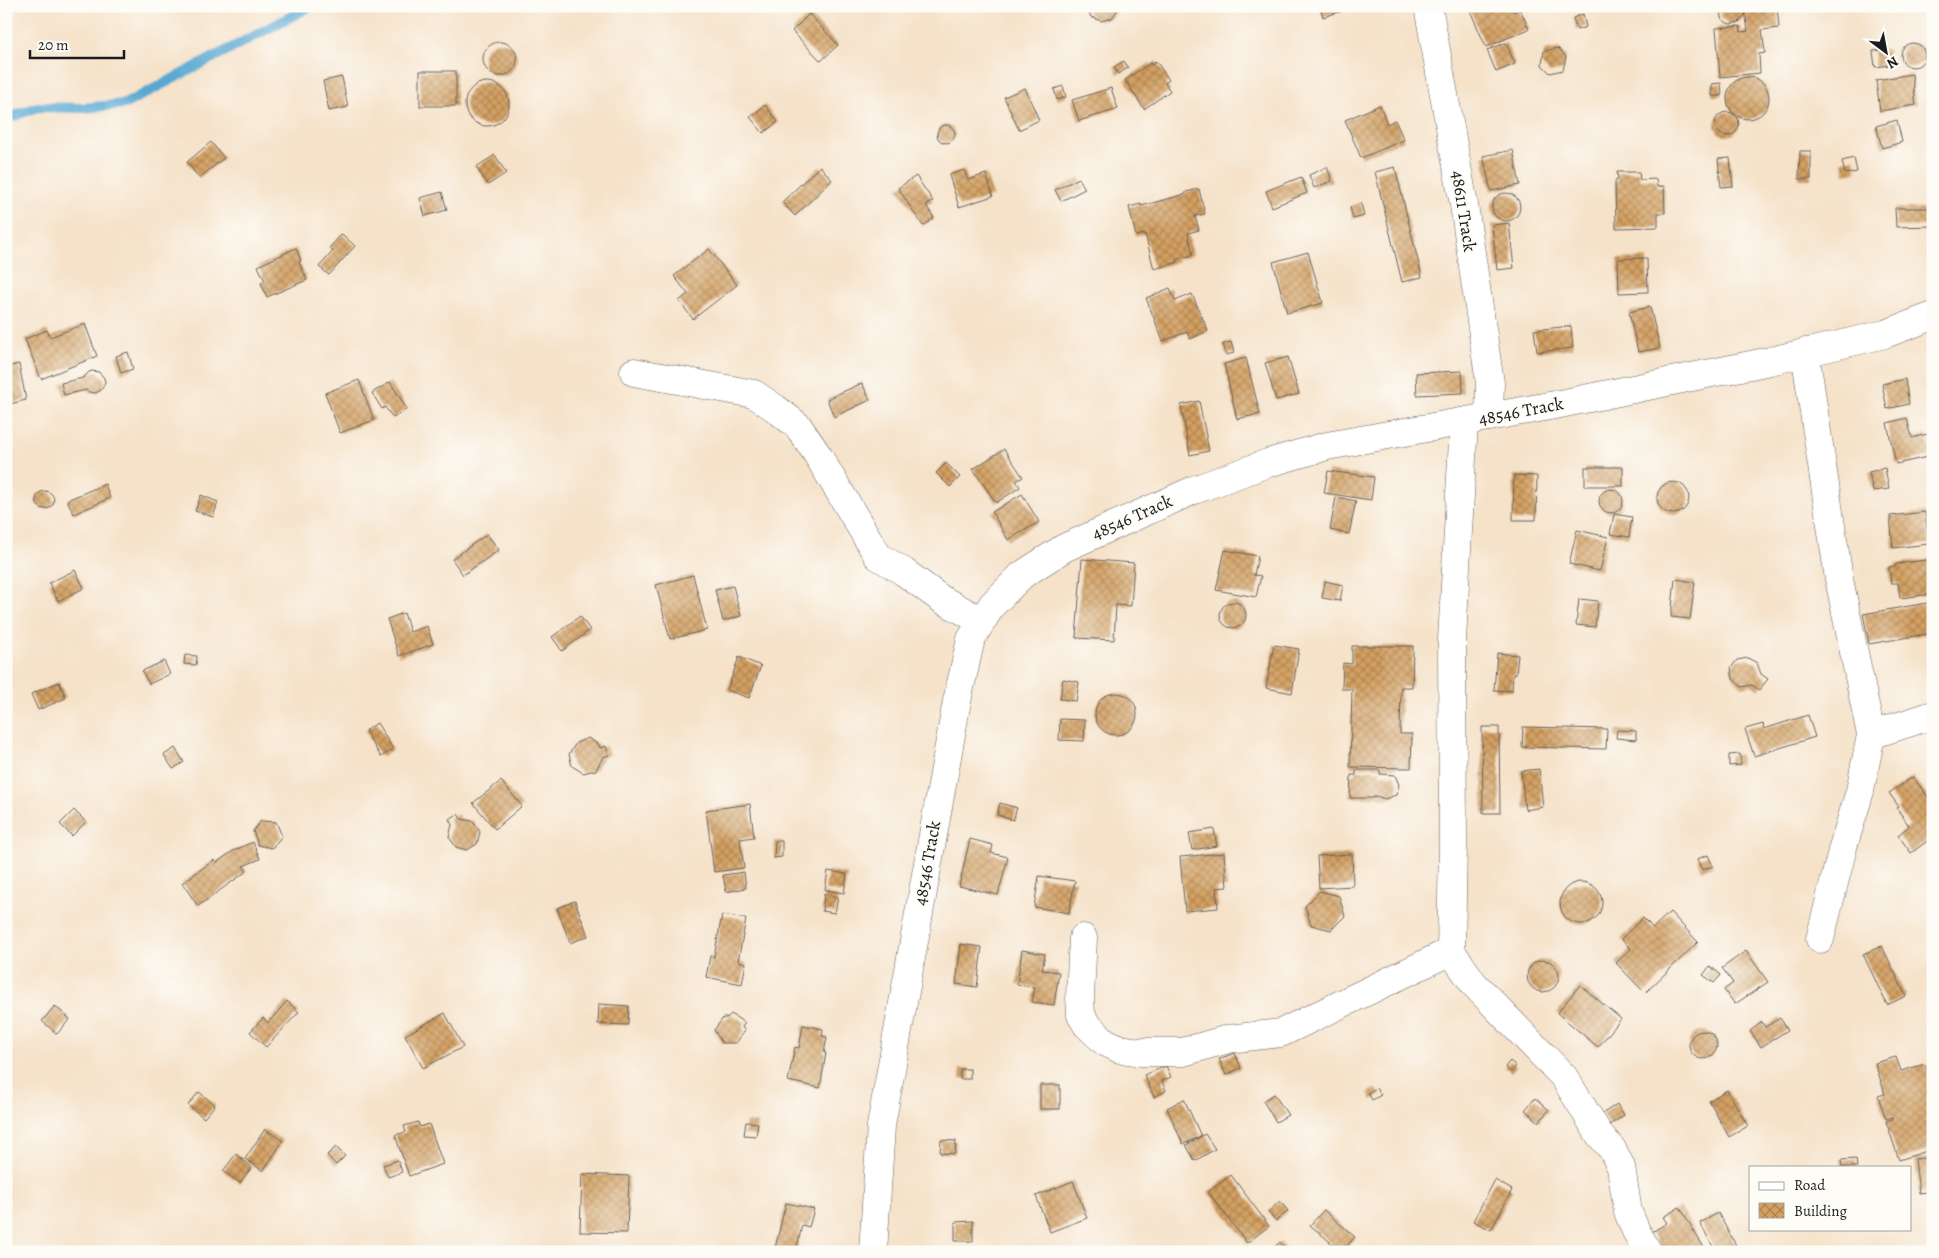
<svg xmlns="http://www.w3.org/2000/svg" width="1939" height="1258" font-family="Alegreya,serif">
	<defs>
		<pattern id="building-cross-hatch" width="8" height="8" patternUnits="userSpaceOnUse" patternTransform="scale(1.25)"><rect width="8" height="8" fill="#d4a062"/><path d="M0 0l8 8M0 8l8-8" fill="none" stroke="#ab8250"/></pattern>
	</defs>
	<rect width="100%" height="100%" fill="#fdfcf7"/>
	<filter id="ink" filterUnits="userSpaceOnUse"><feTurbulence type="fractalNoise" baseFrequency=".02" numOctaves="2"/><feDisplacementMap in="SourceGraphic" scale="10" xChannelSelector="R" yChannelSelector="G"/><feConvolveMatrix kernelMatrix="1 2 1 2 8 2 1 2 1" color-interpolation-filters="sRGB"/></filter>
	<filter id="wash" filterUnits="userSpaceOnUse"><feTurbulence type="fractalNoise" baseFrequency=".0096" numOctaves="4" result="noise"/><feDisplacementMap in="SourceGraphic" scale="20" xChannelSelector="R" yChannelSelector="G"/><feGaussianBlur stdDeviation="1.12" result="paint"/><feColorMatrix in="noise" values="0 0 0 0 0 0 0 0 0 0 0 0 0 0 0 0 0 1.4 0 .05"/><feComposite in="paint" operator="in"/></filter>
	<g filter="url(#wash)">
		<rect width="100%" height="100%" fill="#f5e2c9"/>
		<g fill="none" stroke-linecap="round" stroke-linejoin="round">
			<polyline stroke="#59a8d3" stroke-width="10" points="6,119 37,107 83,108 125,104 311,6"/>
		</g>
		<g id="blocks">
			<g fill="url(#building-cross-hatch)">
				<polygon points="1085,6 1120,6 1112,18 1101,21 1091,17"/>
				<polygon points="1320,6 1355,6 1355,7 1323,17"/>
				<polygon points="1468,6 1511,6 1514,12 1520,9 1529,29 1486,47"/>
				<polygon points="1615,6 1648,6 1648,7 1617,13"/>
				<polygon points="1720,6 1744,6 1745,10 1777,6 1779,28 1762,30 1765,53 1759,54 1760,73 1720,77 1716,28 1740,26 1741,32 1748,31 1745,10 1745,15 1739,22 1731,24 1727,23 1721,18"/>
				<polygon points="809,14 838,45 821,61 792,31"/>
				<polygon points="1583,14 1586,27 1577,30 1573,18"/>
				<circle cx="500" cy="59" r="17"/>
				<circle cx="1913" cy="55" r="12"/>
				<polygon points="1506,43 1515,64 1496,72 1487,50"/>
				<polygon points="1558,48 1566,57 1563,70 1550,73 1542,65 1544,51"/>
				<polygon points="1888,49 1890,65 1875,67 1873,51"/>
				<polygon points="1124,61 1128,68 1118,74 1114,67"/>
				<polygon points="1156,61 1169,80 1165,83 1170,91 1144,109 1125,80 1150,63 1152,65"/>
				<rect x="420" y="71" width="36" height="35"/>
				<polygon points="1912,74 1916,105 1880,111 1876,80"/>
				<circle cx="1748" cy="98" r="21"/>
				<polygon points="342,77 348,107 329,111 323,81"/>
				<circle cx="487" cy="104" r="22"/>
				<polygon points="1721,83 1722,96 1712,96 1712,84"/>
				<polygon points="1063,86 1066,97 1057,100 1054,89"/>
				<polygon points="1025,88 1039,120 1019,130 1004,97"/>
				<polygon points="1111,88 1118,109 1079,121 1072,100"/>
				<polygon points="765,105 778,122 763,133 750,117"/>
				<polygon points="1380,105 1387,124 1395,120 1404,140 1361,158 1345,120"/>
				<circle cx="1727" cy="124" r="12"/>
				<polygon points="1897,120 1902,142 1882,148 1876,126"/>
				<circle cx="946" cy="134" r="9"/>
				<polygon points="211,142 224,158 199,178 187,162"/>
				<polygon points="1513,150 1520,185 1491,191 1483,156"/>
				<polygon points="1800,151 1811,151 1811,179 1799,179"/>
				<polygon points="495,155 506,173 488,185 476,167"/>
				<polygon points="1730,158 1733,186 1721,187 1718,159"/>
				<polygon points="1854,158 1857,172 1845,174 1842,161"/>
				<polygon points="820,166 832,180 795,216 782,202"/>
				<polygon points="1327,167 1332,181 1314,188 1309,175"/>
				<polygon points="1395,167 1422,277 1402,282 1375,172"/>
				<polygon points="964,170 968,180 986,174 993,196 959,207 949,175"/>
				<polygon points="1617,172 1639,172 1640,180 1656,179 1657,187 1664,186 1665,213 1658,213 1658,227 1616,228 1615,181 1618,180"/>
				<polygon points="916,176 933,201 926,205 934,218 923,226 898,188"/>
				<polygon points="1301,177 1307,193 1272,207 1266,191"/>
				<polygon points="1079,178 1085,189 1061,201 1055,190"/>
				<polygon points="1199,189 1205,214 1195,216 1199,230 1188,233 1193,255 1177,259 1178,262 1154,269 1145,234 1136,236 1129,207 1141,204 1141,206 1186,194 1186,192"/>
				<polygon points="442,192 447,210 425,216 420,198"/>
				<circle cx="1506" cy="207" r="14"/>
				<polygon points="1361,203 1364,216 1353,219 1350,207"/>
				<polygon points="1895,208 1933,208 1933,226 1896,227"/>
				<polygon points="1509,223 1514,268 1497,270 1492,225"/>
				<polygon points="342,234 355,246 329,275 319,267 333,251 329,248"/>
				<polygon points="296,248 301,261 299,262 307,280 267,297 261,283 265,281 258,266"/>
				<polygon points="709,249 737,285 693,319 679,301 688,294 674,276"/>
				<polygon points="1308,252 1323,303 1287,313 1273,262"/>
				<polygon points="1647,258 1648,292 1619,293 1618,259"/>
				<polygon points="1170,288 1175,301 1192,294 1208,331 1190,339 1187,332 1163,341 1146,298"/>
				<polygon points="1650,307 1660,348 1638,352 1629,312"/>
				<polygon points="85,324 97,356 41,379 25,339 47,330 50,337"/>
				<polygon points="1571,326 1573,348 1537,352 1534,330"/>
				<polygon points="1231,342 1234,353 1226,355 1223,344"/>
				<polygon points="128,352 133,369 121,373 116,356"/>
				<polygon points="1288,357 1299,394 1276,400 1265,363"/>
				<polygon points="1246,358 1260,414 1237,419 1224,364"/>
				<polygon points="19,364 26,400 6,405 6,367"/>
				<polygon points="92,371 99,372 104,378 105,382 102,389 96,393 89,392 86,390 64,395 61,383 83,378 89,372"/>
				<polygon points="1462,371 1463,393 1417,395 1416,373"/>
				<polygon points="1905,379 1909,404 1887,409 1882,384"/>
				<polygon points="359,380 374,420 340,433 325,393"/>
				<polygon points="390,382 407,409 393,418 385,407 382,409 372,393"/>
				<polygon points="862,383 870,400 834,417 827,399"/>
				<polygon points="1199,401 1209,451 1190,455 1181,405"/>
				<polygon points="1907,418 1912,438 1927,434 1932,456 1896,464 1887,423"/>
				<polygon points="1004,449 1023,477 1016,481 1020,487 996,503 973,469"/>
				<polygon points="946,463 960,477 950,487 936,473"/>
				<rect x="1585" y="467" width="38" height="19"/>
				<polygon points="1885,468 1889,489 1873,491 1869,472"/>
				<polygon points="1328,471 1374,477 1371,500 1324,493"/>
				<polygon points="1514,475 1537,476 1536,520 1513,520"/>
				<circle cx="1673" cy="498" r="16"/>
				<polygon points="105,484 110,498 74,514 67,500"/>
				<circle cx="1611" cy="501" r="12"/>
				<circle cx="45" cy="500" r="9"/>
				<polygon points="1022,494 1039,522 1008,540 992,512"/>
				<polygon points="201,495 218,502 213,517 195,511"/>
				<polygon points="1336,497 1356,501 1349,534 1330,530"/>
				<polygon points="1925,512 1929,544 1893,548 1890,516"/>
				<polygon points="1614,514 1632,517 1629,537 1610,534"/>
				<polygon points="1577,530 1608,537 1600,571 1569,564"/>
				<polygon points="487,534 499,550 463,575 452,559"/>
				<polygon points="1225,550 1258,556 1254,575 1261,576 1256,597 1216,590"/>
				<polygon points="1082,559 1134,563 1131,606 1116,605 1114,640 1076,638"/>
				<polygon points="1933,559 1933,594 1900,598 1898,583 1891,583 1889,567 1896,566 1896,564"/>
				<polygon points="75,570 84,588 58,601 49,583"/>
				<polygon points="693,575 707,630 670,639 656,585"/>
				<polygon points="1675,579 1695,582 1690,619 1671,617"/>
				<polygon points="1325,581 1343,585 1340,601 1322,598"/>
				<polygon points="733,586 741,616 723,621 715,590"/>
				<polygon points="1579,599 1598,601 1595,627 1576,625"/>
				<circle cx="1233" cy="615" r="13"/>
				<polygon points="1933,602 1933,633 1869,644 1863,614"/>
				<polygon points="404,613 410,632 427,626 433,644 399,656 387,619"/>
				<polygon points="580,616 590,630 562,651 552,637"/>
				<polygon points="1274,645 1299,649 1292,693 1266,688"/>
				<polygon points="1352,646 1413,646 1412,687 1401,687 1400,734 1412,734 1411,768 1350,767 1352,689 1342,689 1343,663 1352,664"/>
				<polygon points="1497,653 1518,655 1516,674 1513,674 1512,691 1494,690"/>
				<polygon points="185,655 197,656 196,665 184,664"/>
				<polygon points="739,657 761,666 749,698 727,690"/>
				<polygon points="1748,658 1757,663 1761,674 1768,679 1759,690 1752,685 1742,687 1733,679 1731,668 1737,660"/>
				<polygon points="164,661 170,674 149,684 142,671"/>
				<polygon points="1063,679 1079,682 1076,701 1060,699"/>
				<polygon points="59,682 66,698 38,710 31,694"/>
				<circle cx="1116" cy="714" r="21"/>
				<polygon points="1808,715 1815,737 1754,756 1745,729 1763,724 1764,729"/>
				<polygon points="1060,719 1085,720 1084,741 1059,740"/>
				<polygon points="377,723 393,749 381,757 365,731"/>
				<polygon points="1482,727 1499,727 1500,813 1483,813"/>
				<polygon points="1523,727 1607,729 1606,749 1522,747"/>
				<polygon points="1617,730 1636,731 1636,740 1616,738"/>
				<polygon points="588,738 599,745 600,748 606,746 609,755 603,757 596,770 583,773 572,766 569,754 576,743"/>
				<polygon points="175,748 184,762 173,769 164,755"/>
				<polygon points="1740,754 1741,765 1729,766 1729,755"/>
				<polygon points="1539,769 1543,807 1525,810 1521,771"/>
				<polygon points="1356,770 1380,770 1380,774 1395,775 1399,785 1396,795 1385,799 1376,796 1374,796 1374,798 1350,798 1351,775 1356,775"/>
				<polygon points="1913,777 1933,804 1929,807 1933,816 1933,837 1911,853 1898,835 1909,826 1897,808 1899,807 1889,793"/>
				<polygon points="501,781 522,806 495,829 473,803"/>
				<polygon points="1000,803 1017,808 1013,820 997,815"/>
				<polygon points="750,804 754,837 740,839 744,868 714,872 706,810"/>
				<polygon points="74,810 86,822 72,836 60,824"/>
				<polygon points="458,814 461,819 473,821 480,832 477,844 467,850 456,847 449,837 452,825 449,819"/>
				<polygon points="261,821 276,822 282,836 272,848 258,845 253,831"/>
				<polygon points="1214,829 1217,846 1192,850 1189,833"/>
				<polygon points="970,839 993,845 991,853 1008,857 998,895 959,886"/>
				<polygon points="775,841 782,841 782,857 774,858"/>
				<polygon points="253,842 260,859 243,866 247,871 198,906 182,883 214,860 216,863 233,851"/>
				<polygon points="1224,853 1227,887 1216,888 1218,908 1185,911 1180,857"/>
				<polygon points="1352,854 1353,886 1319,888 1317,856"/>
				<polygon points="1708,855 1713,866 1702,870 1697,859"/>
				<polygon points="828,871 847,874 844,893 825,890"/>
				<polygon points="744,872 746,888 726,892 723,875"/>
				<polygon points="1039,876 1075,881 1069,913 1034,907"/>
				<circle cx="1581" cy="903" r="21"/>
				<polygon points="1320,891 1339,896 1345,916 1331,930 1311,925 1305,906"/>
				<polygon points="824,894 838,897 835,913 822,911"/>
				<polygon points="575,901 588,936 570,943 557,908"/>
				<polygon points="1670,912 1698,942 1645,993 1616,963 1631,949 1621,939 1643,918 1653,928"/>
				<polygon points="722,915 746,919 738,961 746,963 742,984 706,977 710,956 714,957"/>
				<polygon points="961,944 982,947 977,987 956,984"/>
				<polygon points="1882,946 1906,996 1887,1005 1863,954"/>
				<polygon points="1022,950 1045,954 1042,970 1059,972 1054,1005 1032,1002 1035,987 1017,985"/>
				<polygon points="1746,951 1768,982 1735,1004 1724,990 1733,983 1722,968"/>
				<circle cx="1543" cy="976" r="16"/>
				<polygon points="1710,966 1721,975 1714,983 1703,975"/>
				<polygon points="1580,985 1621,1019 1598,1047 1557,1013"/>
				<polygon points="287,1001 299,1012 266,1047 250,1032 263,1018 268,1023"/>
				<polygon points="599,1004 629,1006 628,1025 598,1024"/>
				<polygon points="55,1006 70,1019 57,1034 42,1021"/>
				<polygon points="445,1013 463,1047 423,1068 405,1035"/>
				<polygon points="731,1014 745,1023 742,1027 745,1031 736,1043 722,1043 714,1030 723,1018 727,1018"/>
				<polygon points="1780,1018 1788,1030 1761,1047 1750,1031 1762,1022 1765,1027"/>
				<polygon points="803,1025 823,1029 822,1036 827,1037 824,1053 826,1053 820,1088 788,1081 795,1047 799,1048"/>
				<circle cx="1703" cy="1045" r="14"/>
				<polygon points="1235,1053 1241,1068 1226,1075 1219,1059"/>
				<polygon points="1896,1057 1901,1071 1925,1064 1933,1090 1926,1092 1933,1113 1933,1149 1899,1160 1886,1121 1892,1119 1892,1117 1886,1119 1878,1096 1885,1094 1875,1063"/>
				<polygon points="1510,1061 1516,1066 1511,1072 1505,1067"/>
				<polygon points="1166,1066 1171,1077 1162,1081 1166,1091 1154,1097 1144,1075"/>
				<rect x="960" y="1069" width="10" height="10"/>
				<rect x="1040" y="1085" width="20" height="24"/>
				<polygon points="1376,1088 1381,1095 1372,1100 1368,1093"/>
				<polygon points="1727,1090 1748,1126 1729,1137 1709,1101"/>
				<polygon points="199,1092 215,1105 204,1118 188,1105"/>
				<polygon points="1274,1094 1288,1115 1276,1122 1263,1101"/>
				<polygon points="1535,1098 1549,1110 1539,1122 1525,1110"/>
				<polygon points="1184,1099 1201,1136 1183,1144 1167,1108"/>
				<polygon points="1617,1104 1624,1115 1610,1125 1602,1114"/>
				<polygon points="418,1122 420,1127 429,1124 443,1164 409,1176 395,1135 406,1132 404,1126"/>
				<polygon points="746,1122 758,1123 756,1136 744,1135"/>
				<polygon points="265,1129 283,1141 263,1171 245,1159"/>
				<polygon points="1205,1134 1215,1149 1195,1161 1186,1145"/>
				<polygon points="941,1140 956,1141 955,1154 940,1153"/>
				<polygon points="336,1147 345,1156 336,1165 327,1155"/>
				<polygon points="236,1154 252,1167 240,1183 223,1171"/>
				<polygon points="1933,1157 1933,1191 1919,1193 1915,1159"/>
				<polygon points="1856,1159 1857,1167 1842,1167 1841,1160"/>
				<polygon points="398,1160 402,1172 388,1177 383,1165"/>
				<polygon points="582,1174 629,1176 627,1233 580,1232"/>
				<polygon points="1231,1175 1269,1226 1247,1243 1208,1192"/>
				<polygon points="1495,1180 1512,1190 1491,1230 1473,1221"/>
				<polygon points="1073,1181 1087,1218 1050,1232 1036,1196"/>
				<polygon points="1280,1201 1288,1211 1276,1221 1268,1212"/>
				<polygon points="786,1203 814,1209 809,1227 802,1225 796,1252 774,1252"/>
				<polygon points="1680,1207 1704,1248 1698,1252 1663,1252 1652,1232 1667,1223 1663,1217"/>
				<polygon points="1324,1210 1355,1237 1342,1252 1310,1225"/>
				<polygon points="1718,1213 1738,1249 1733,1252 1716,1252 1700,1223"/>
				<polygon points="973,1221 973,1241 955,1241 955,1222"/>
				<polygon points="1280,1242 1289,1252 1269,1252"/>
			</g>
		</g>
	</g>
	<g filter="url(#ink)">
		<use href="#blocks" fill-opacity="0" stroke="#686159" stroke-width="1"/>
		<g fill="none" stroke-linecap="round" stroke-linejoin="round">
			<defs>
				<g id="minor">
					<polyline points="1428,6 1464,205 1490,383 1489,417"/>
					<polyline points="1805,352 1839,579 1871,735 1860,791 1843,847 1820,939"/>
					<polyline points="634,372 754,394 775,408 798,426 817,454 878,556 904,572 941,599 982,621"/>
					<polyline points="1464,422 1452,640 1453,844 1451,951 1474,984 1564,1077 1599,1134 1612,1149 1621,1167 1628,1212 1636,1231 1648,1252"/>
					<polyline points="1871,735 1933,715"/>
					<polyline points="1083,938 1080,996 1081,1015 1087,1025 1105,1042 1120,1049 1141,1052 1183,1052 1228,1039 1281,1033 1451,951"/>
					<polyline points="873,1252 881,1126 957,701 971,639 992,605 1022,575 1064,548 1194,490 1268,463 1327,446 1555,405 1770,361 1885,334 1933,316"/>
				</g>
			</defs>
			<use href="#minor" stroke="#686159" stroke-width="29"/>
			<use href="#minor" stroke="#fff" stroke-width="28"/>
		</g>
	</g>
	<g text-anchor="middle" stroke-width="4" stroke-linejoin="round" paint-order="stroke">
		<g font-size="18" fill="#1c1c1c" stroke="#fdfcf7">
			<text transform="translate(1464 211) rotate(81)" y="6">48611 Track</text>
			<text transform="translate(1521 411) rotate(-11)" y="6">48546 Track</text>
			<text transform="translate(1132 517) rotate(-24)" y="6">48546 Track</text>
			<text transform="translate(927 863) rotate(-80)" y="6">48546 Track</text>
		</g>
	</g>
	<rect width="1939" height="1258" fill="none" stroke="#fdfcf7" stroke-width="25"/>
	<rect x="1749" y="1166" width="162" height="65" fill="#fdfcf7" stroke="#a3a29f"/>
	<rect x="1759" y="1182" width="25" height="8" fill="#ffffff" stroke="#a3a29f"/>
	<text x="1794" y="1190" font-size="15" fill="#1c1c1c">Road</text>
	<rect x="1759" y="1203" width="25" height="15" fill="url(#building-cross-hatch)" stroke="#a3a29f"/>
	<text x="1794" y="1216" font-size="15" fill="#1c1c1c">Building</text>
	<g transform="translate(1886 52) rotate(148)" stroke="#fdfcf7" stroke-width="4" paint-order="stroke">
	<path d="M0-4L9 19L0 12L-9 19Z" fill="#1c1c1c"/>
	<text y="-8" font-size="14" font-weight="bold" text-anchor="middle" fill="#1c1c1c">N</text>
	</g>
	<path d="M30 50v8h94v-8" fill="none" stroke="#1c1c1c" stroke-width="2.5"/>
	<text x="38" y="50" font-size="15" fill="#1c1c1c" stroke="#fdfcf7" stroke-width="4" paint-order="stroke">20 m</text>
</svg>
